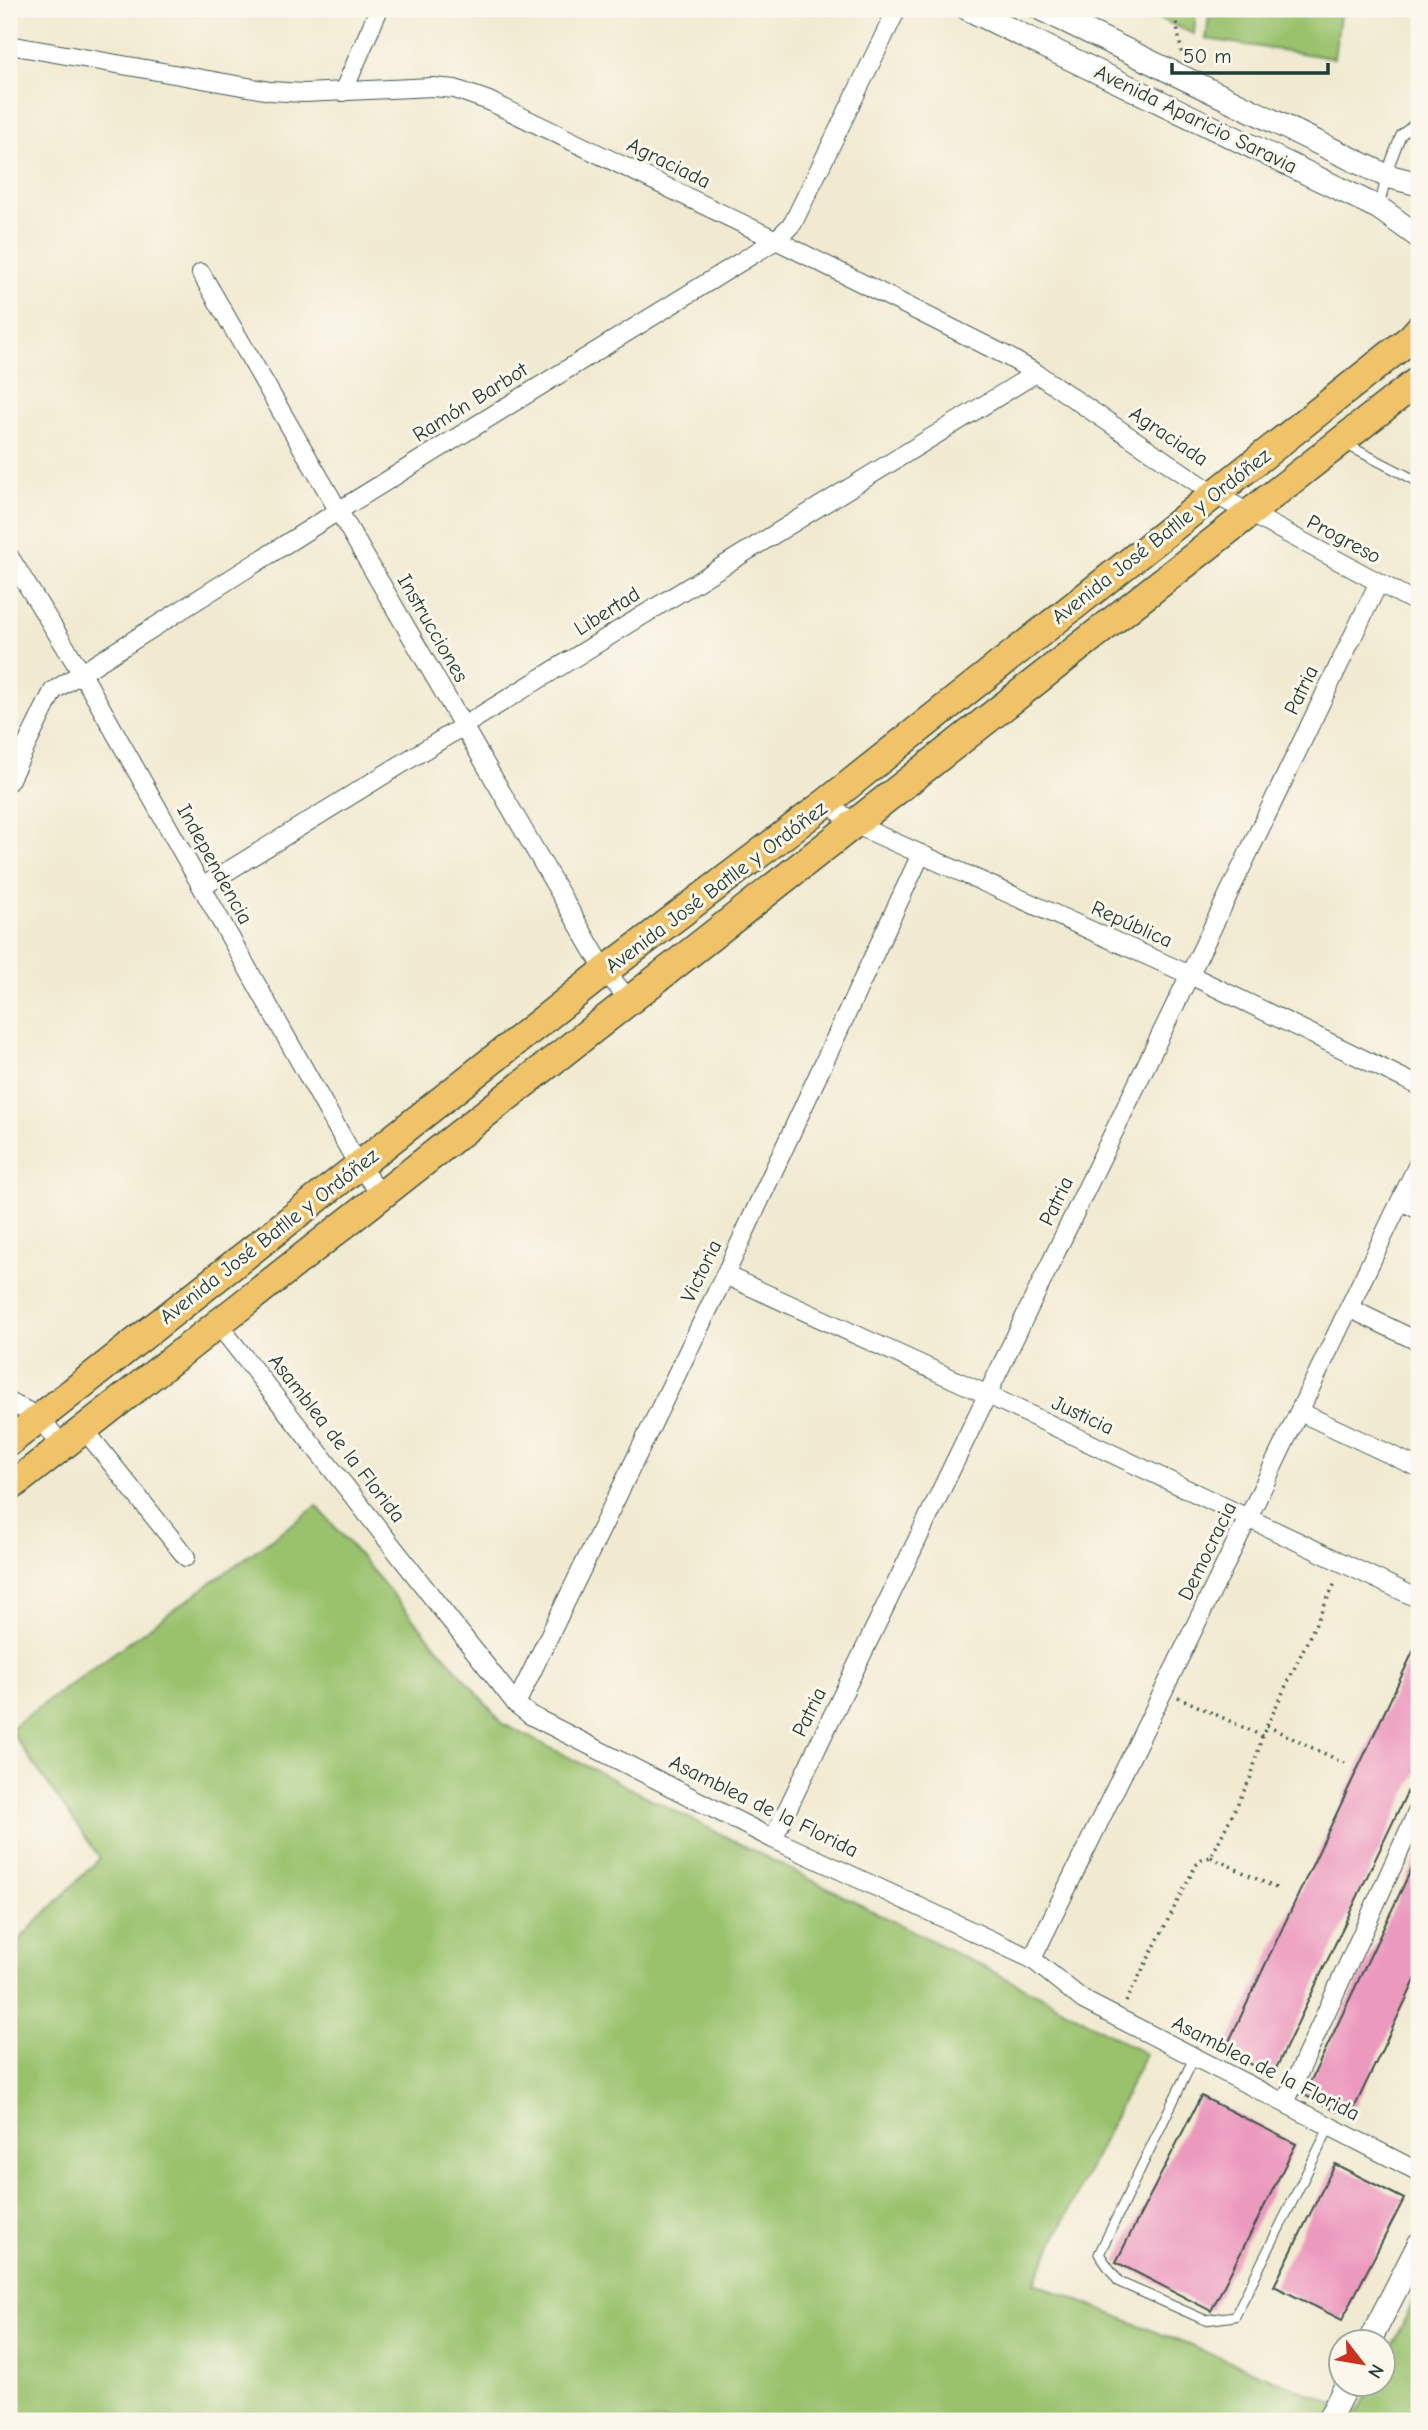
<svg xmlns="http://www.w3.org/2000/svg" width="1428" height="2430" font-family="'Comic Neue',sans-serif">
	<rect width="100%" height="100%" fill="#fbf7ec"/>
	<filter id="ink" filterUnits="userSpaceOnUse"><feTurbulence type="fractalNoise" baseFrequency=".0143" numOctaves="2"/><feDisplacementMap in="SourceGraphic" scale="14" xChannelSelector="R" yChannelSelector="G"/><feConvolveMatrix kernelMatrix="1 2 1 2 8 2 1 2 1" color-interpolation-filters="sRGB"/></filter>
	<filter id="wash" filterUnits="userSpaceOnUse"><feTurbulence type="fractalNoise" baseFrequency=".00686" numOctaves="4" result="noise"/><feDisplacementMap in="SourceGraphic" scale="28" xChannelSelector="R" yChannelSelector="G"/><feGaussianBlur stdDeviation="1.57" result="paint"/><feColorMatrix in="noise" values="0 0 0 0 0 0 0 0 0 0 0 0 0 0 0 0 0 1.4 0 .05"/><feComposite in="paint" operator="in"/></filter>
	<g filter="url(#wash)">
		<rect width="100%" height="100%" fill="#f1ead1"/>
		<g fill="#9ac26d" stroke="#5c8050" stroke-width="2">
			<polygon points="1138,9 1196,9 1194,34"/>
			<polygon points="1210,9 1341,9 1334,58 1206,39"/>
			<polygon points="317,1506 503,1724 1043,1997 1145,2054 1034,2283 1358,2413 1372,2385 1382,2384 1383,2364 1419,2290 1419,2421 9,2421 9,1950 100,1858 9,1729"/>
		</g>
		<g id="blocks">
			<g fill="#ec99be">
				<polygon points="1419,1639 1419,1767 1273,2075 1224,2052"/>
				<polygon points="1419,1853 1419,1972 1350,2117 1304,2095"/>
				<polygon points="1201,2096 1296,2144 1211,2311 1116,2262"/>
				<polygon points="1335,2164 1404,2199 1342,2320 1274,2286"/>
			</g>
		</g>
	</g>
	<g filter="url(#ink)">
		<use href="#blocks" fill-opacity="0" stroke="#3e574c" stroke-width="2"/>
		<g fill="none" stroke-linecap="round" stroke-linejoin="round">
			<defs>
				<g id="service">
					<polyline points="1379,207 1389,166 1401,135 1419,120"/>
					<polyline points="1345,444 1419,482"/>
					<polyline points="1194,2058 1099,2254 1119,2282 1205,2320 1235,2316 1330,2126"/>
				</g>
				<g id="minor">
					<polyline points="9,45 270,91 304,93 433,87 455,89 489,101 776,240 1005,355 1036,373 1214,494 1419,604"/>
					<polyline points="343,92 379,9"/>
					<polyline points="201,273 605,971 630,1001"/>
					<polyline points="9,556 81,672 358,1165 381,1194"/>
					<polyline points="9,781 53,691 338,511 776,240 793,223 897,9"/>
					<polyline points="827,802 854,824 1190,975 1419,1086"/>
					<polyline points="202,887 1036,373"/>
					<polyline points="1401,1201 1419,1210"/>
					<polyline points="725,1275 988,1395 1419,1599"/>
					<polyline points="1349,1308 1419,1342"/>
					<polyline points="218,1324 516,1704 530,1715 773,1839 1032,1959 1083,2000 1419,2172"/>
					<polyline points="9,1402 40,1417 62,1446"/>
					<polyline points="1300,1412 1419,1468"/>
					<polyline points="84,1429 186,1557"/>
					<polyline points="516,1704 725,1275 921,854"/>
					<polyline points="773,1839 1378,584"/>
					<polyline points="1032,1959 1248,1518 1419,1162"/>
					<polyline points="1285,2103 1419,1808"/>
				</g>
				<g id="tertiary">
					<polyline points="968,9 1379,208 1419,237"/>
					<polyline points="1041,9 1387,176 1419,184"/>
					<polyline points="1369,2342 1419,2244"/>
					<polyline points="1328,2421 1347,2384"/>
				</g>
				<g id="primary">
					<polyline points="9,1442 605,971 827,802 1410,339 1419,329"/>
					<polyline points="9,1488 1419,380"/>
				</g>
			</defs>
			<use href="#service" stroke="#3e574c" stroke-width="11"/>
			<use href="#minor" stroke="#3e574c" stroke-width="20"/>
			<use href="#tertiary" stroke="#3e574c" stroke-width="25"/>
			<use href="#primary" stroke="#3e574c" stroke-width="31"/>
			<g stroke="#3e574c" stroke-width="3.5" stroke-dasharray="2 5" stroke-linecap="butt">
				<polyline points="1174,9 1182,55"/>
				<polyline points="1178,1697 1262,1736"/>
				<polyline points="1267,1726 1344,1763"/>
				<polyline points="1211,1857 1276,1888"/>
				<polyline points="1126,2002 1196,1865 1202,1859 1211,1857 1251,1777 1262,1736 1336,1581"/>
			</g>
			<use href="#service" stroke="#fff" stroke-width="9"/>
			<use href="#minor" stroke="#fff" stroke-width="18"/>
			<use href="#tertiary" stroke="#fff" stroke-width="23"/>
			<use href="#primary" stroke="#f1c369" stroke-width="28"/>
		</g>
	</g>
	<g text-anchor="middle" stroke-width="6" stroke-linejoin="round" paint-order="stroke">
		<g font-size="21" fill="#1f3d34" stroke="#fbf7ec">
			<text transform="translate(1196 119) rotate(26)" y="7">Avenida Aparicio Saravia</text>
			<text transform="translate(669 163) rotate(26)" y="7">Agraciada</text>
			<text transform="translate(470 402) rotate(-32)" y="7">Ramón Barbot</text>
			<text transform="translate(1169 436) rotate(34)" y="7">Agraciada</text>
			<text transform="translate(1161 536) rotate(-38)" y="7">Avenida José Batlle y Ordóñez</text>
			<text transform="translate(1344 539) rotate(28)" y="7">Progreso</text>
			<text transform="translate(607 611) rotate(-32)" y="7">Libertad</text>
			<text transform="translate(433 628) rotate(60)" y="7">Instrucciones</text>
			<text transform="translate(1301 690) rotate(-64)" y="7">Patria</text>
			<text transform="translate(215 864) rotate(61)" y="7">Independencia</text>
			<text transform="translate(716 887) rotate(-37)" y="7">Avenida José Batlle y Ordóñez</text>
			<text transform="translate(1132 924) rotate(24)" y="7">República</text>
			<text transform="translate(1056 1201) rotate(-64)" y="7">Patria</text>
			<text transform="translate(269 1236) rotate(-38)" y="7">Avenida José Batlle y Ordóñez</text>
			<text transform="translate(701 1271) rotate(-64)" y="7">Victoria</text>
			<text transform="translate(1083 1415) rotate(25)" y="7">Justicia</text>
			<text transform="translate(337 1438) rotate(52)" y="7">Asamblea de la Florida</text>
			<text transform="translate(1207 1551) rotate(-64)" y="7">Democracia</text>
			<text transform="translate(809 1712) rotate(-64)" y="7">Patria</text>
			<text transform="translate(764 1806) rotate(26)" y="7">Asamblea de la Florida</text>
			<text transform="translate(1266 2068) rotate(27)" y="7">Asamblea de la Florida</text>
		</g>
	</g>
	<rect width="1428" height="2430" fill="none" stroke="#fbf7ec" stroke-width="35"/>
	<g transform="translate(1362 2363) rotate(121)"><circle r="33" fill="#fbf7ec" stroke="#a3ada2" stroke-width="2"/>
	<path d="M0-5L12 26L0 18L-12 26Z" fill="#c8321e"/>
	<text y="-10" font-size="19" font-weight="bold" text-anchor="middle" fill="#1f3d34">N</text>
	</g>
	<path d="M1172 63v10h156v-10" fill="none" stroke="#1f3d34" stroke-width="3.5"/>
	<text x="1183" y="63" font-size="21" fill="#1f3d34" stroke="#fbf7ec" stroke-width="5" paint-order="stroke">50 m</text>
</svg>
